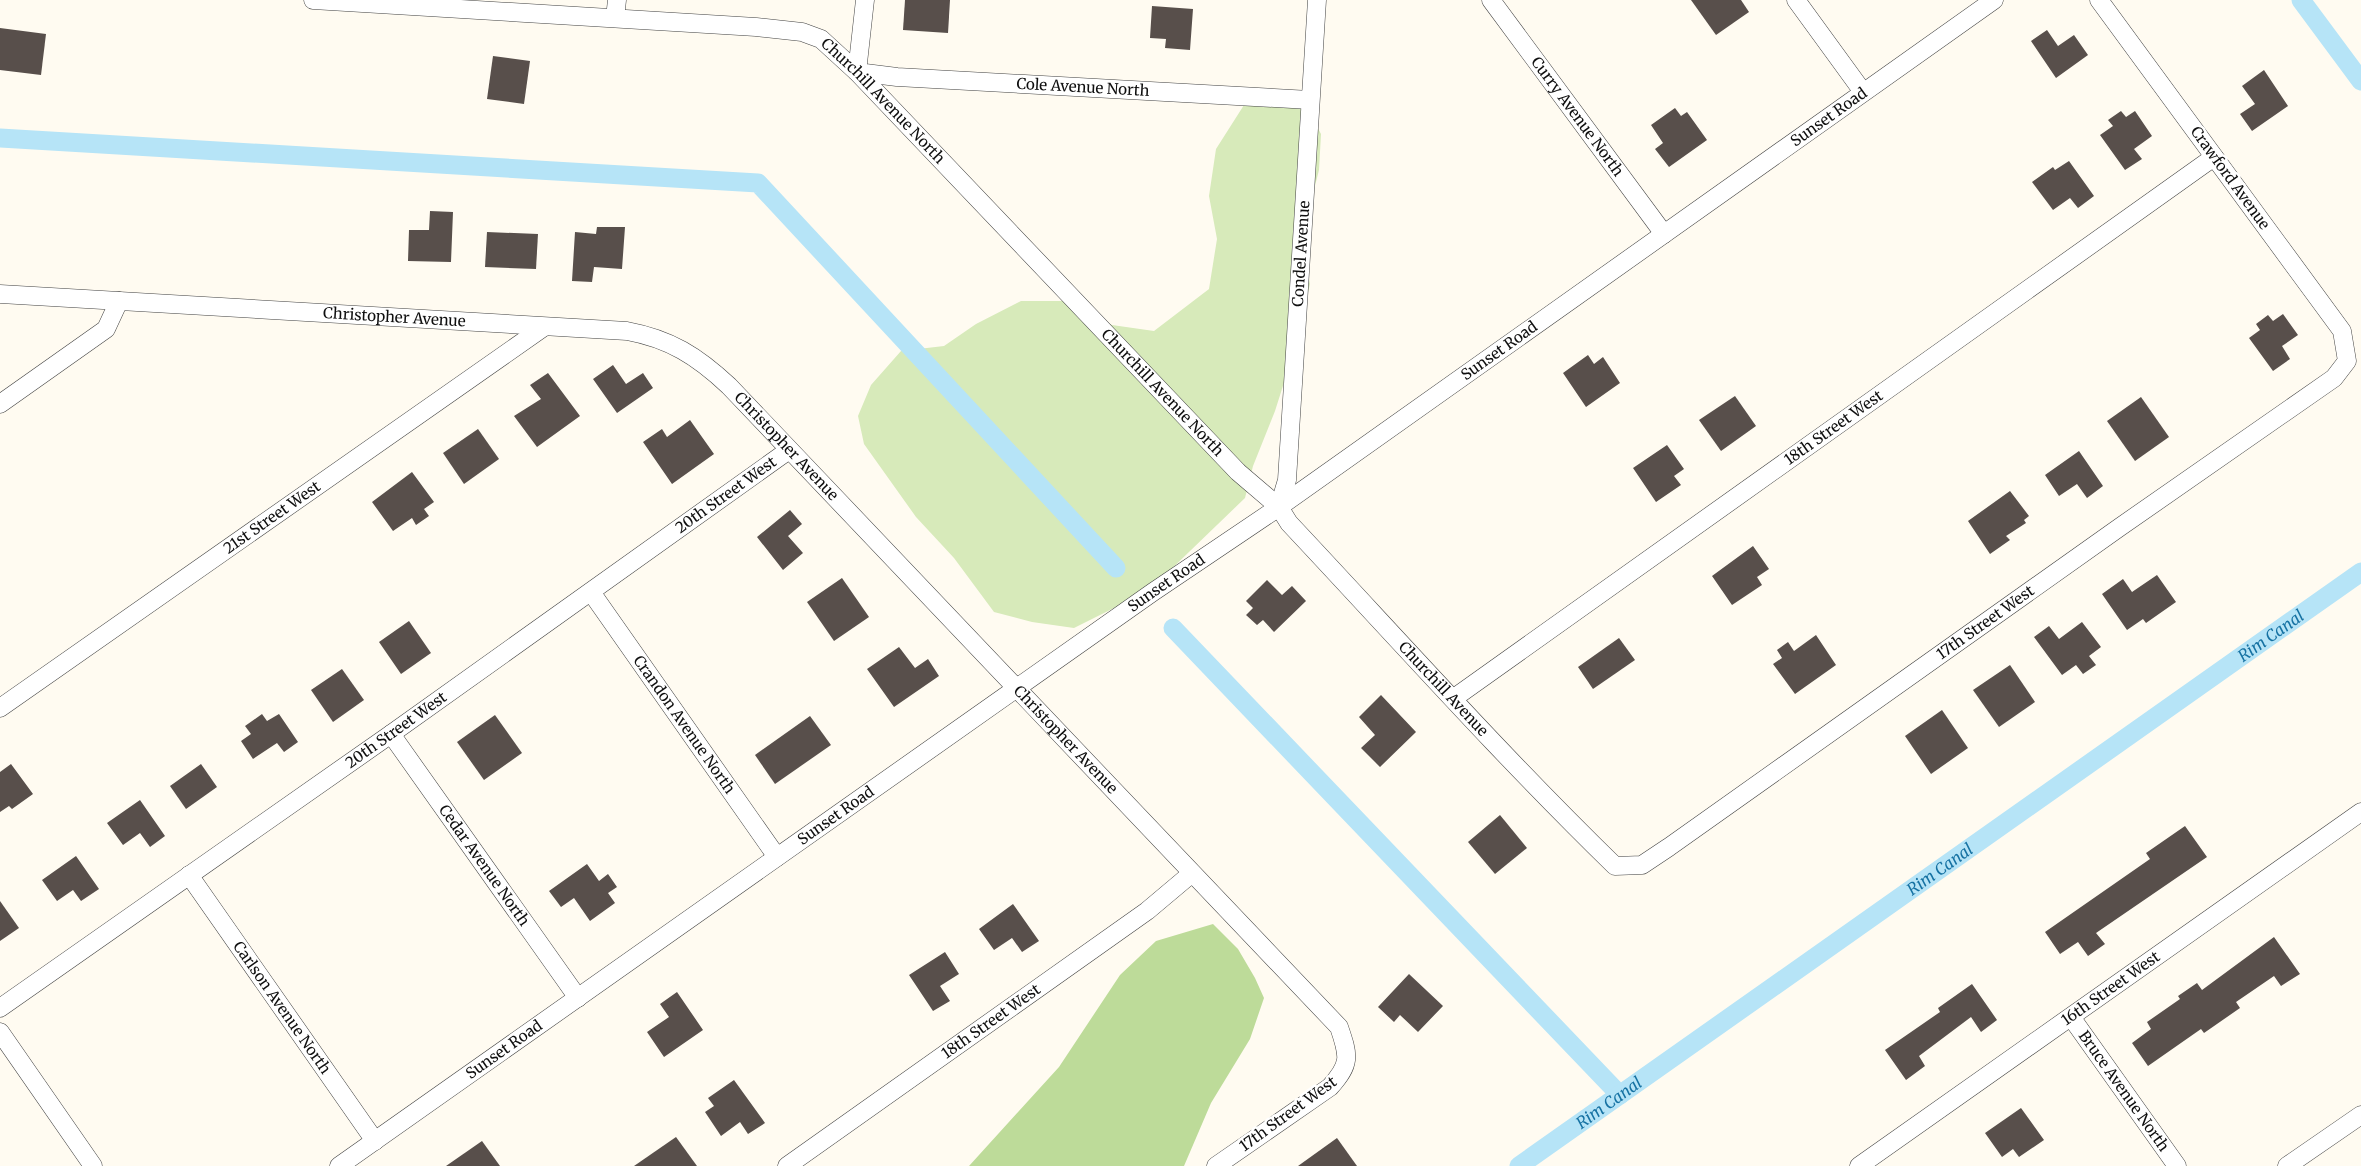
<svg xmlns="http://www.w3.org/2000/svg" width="2361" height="1166" font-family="Merriweather,serif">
	<rect width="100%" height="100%" fill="#fffbf1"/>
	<polygon fill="#d7eaba" points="1272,98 1305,104 1321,134 1319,170 1302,237 1310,284 1294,351 1275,411 1253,466 1245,498 1161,579 1132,599 1074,628 1032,622 994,612 954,558 916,517 864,444 858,416 871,385 901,351 944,346 976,324 1021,301 1064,301 1112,325 1154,331 1209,289 1217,239 1209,196 1216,149 1244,105"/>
	<polygon fill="#bddb99" points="1213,924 1238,949 1255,978 1264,998 1250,1039 1211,1103 1184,1166 969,1166 1059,1067 1120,975 1156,941"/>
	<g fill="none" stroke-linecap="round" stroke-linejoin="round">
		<g stroke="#b6e4f7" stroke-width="19">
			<polyline points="2301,0 2361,81"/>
			<polyline points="0,138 758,183 1116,568"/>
			<polyline points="1173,628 1620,1095"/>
			<path id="s1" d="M1519,1166L2361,572"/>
		</g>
	</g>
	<g fill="#584f4b">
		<polygon points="905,0 950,0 948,33 903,30"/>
		<polygon points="1691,0 1741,0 1749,12 1716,35"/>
		<polygon points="1152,6 1193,9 1190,50 1165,48 1166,39 1150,38"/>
		<polygon points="0,28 46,34 41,75 0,70"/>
		<polygon points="2047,30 2058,46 2074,35 2088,55 2056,78 2031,41"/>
		<polygon points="493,56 530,61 524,104 487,99"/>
		<polygon points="2264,70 2288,106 2252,131 2240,114 2255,104 2242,86"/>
		<polygon points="1675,108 1681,116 1687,112 1707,140 1669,167 1655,149 1663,143 1651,125"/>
		<polygon points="2121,111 2126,117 2135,111 2152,136 2134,149 2142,159 2125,170 2100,135 2113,126 2108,120"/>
		<polygon points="2069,161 2094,196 2078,208 2070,198 2053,210 2032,182 2053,167 2055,170"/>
		<polygon points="430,211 453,212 451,262 408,261 409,230 429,230"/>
		<polygon points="597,227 625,227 622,269 594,267 592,282 572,281 575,232 596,234"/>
		<polygon points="487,232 538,234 536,269 485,267"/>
		<polygon points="2283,314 2298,335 2282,346 2290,359 2273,371 2249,338 2260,330 2256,324 2268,315 2273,321"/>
		<polygon points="1588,355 1594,364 1603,357 1620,383 1586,407 1563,373"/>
		<polygon points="613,365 626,384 643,373 653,388 617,413 593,379"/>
		<polygon points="548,373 580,416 537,447 514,416 541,399 530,385"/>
		<polygon points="1735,396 1756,426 1721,451 1699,420"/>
		<polygon points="2141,397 2169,437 2135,461 2107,421"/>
		<polygon points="690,420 714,454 672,484 643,442 662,429 667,437"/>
		<polygon points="478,429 499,459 464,484 443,453"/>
		<polygon points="1667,445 1684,469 1674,476 1681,485 1656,502 1633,468"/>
		<polygon points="2079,451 2103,486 2087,498 2077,484 2059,496 2045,475"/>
		<polygon points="412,472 434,502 424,509 429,516 416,525 412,518 393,531 372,502"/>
		<polygon points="2010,491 2029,516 2024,520 2026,523 2006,536 2010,540 1990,554 1968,521"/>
		<polygon points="790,510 802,524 788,536 803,553 783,570 757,537"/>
		<polygon points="1753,546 1769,569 1757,577 1762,585 1732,605 1712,576"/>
		<polygon points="2157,575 2176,602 2146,623 2143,619 2127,630 2102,594 2123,579 2132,592"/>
		<polygon points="842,578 869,617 834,641 807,602"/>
		<polygon points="1267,580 1282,595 1292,586 1306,601 1274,632 1263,620 1257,625 1246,615 1253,608 1246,601"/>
		<polygon points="409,621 431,653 401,674 379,642"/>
		<polygon points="2082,622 2101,647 2089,656 2096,665 2083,674 2076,665 2062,675 2034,637 2049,626 2059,639"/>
		<polygon points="1816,635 1836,665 1795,694 1773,664 1782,658 1777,650 1788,642 1794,651"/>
		<polygon points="1619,638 1635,660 1593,689 1578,667"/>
		<polygon points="899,647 915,668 928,659 939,676 894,707 867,669"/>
		<polygon points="2010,665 2035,702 1999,727 1973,690"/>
		<polygon points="342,669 364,700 333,722 311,690"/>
		<polygon points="1381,695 1416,732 1380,767 1361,748 1375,735 1359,717"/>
		<polygon points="1942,710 1968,748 1931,774 1905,736"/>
		<polygon points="262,714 267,721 279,714 298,742 284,752 277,743 253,759 241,741 251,734 245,726"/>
		<polygon points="495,715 522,753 484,780 457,742"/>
		<polygon points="810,716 831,745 775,784 755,755"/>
		<polygon points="11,764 33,794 12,809 9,806 0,812 0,772"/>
		<polygon points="201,764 217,787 186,809 170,786"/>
		<polygon points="140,800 165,836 150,847 140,833 123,845 107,823"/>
		<polygon points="1500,815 1527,848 1495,874 1468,842"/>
		<polygon points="2185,826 2207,857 2096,933 2105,944 2088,956 2078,942 2060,954 2045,932 2150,859 2146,853"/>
		<polygon points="76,856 99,889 81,901 73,890 57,901 42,880"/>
		<polygon points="587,864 599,881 608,874 617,887 608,893 615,903 590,921 574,898 561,907 549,891"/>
		<polygon points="0,901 19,928 0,941"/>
		<polygon points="1013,904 1039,941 1022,952 1012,938 994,950 979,929"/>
		<polygon points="2274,937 2300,974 2281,986 2274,976 2236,1002 2240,1008 2204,1033 2201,1029 2148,1066 2132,1043 2151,1029 2147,1022 2180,999 2178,996 2197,983 2202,990"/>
		<polygon points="945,952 959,974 940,986 950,1001 933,1011 909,975"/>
		<polygon points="1409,974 1443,1006 1418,1032 1400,1015 1394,1022 1378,1007"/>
		<polygon points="1972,984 1997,1020 1981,1032 1971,1017 1919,1056 1925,1066 1906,1080 1885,1050 1940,1012 1938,1008"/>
		<polygon points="677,992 703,1030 664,1057 647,1032 669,1017 660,1004"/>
		<polygon points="734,1080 765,1123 748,1134 740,1122 721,1136 705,1112 714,1106 708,1098"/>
		<polygon points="2021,1108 2044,1140 2019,1157 2013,1149 2002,1157 1985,1133"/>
		<polygon points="676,1137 697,1166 634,1166"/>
		<polygon points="1337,1138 1357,1166 1298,1166"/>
		<polygon points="482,1141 500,1166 446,1166"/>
	</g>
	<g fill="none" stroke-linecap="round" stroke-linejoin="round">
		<defs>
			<g id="street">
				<path id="s2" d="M313,0L756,27L802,32L821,39L857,72L1238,472L1279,507L1289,523C1397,638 1502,756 1615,866L1642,865L1669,847L2120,527L2334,378L2347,361L2342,331L2099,0"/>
				<path id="s3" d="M865,0L857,72L897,77L1310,100"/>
				<path id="s4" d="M1491,0L1664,234"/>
				<polyline points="1796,0 1863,92"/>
				<polyline points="615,18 617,0"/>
				<path id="s5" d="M0,294L627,331C670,339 697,356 729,386L1339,1027C1349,1056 1351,1064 1330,1087L1216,1166"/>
				<polyline points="0,404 106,329 119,301"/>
				<path id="s6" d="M1279,507L1287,480L1317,0"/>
				<path id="s7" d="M591,592L777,857"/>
				<path id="s8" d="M1454,698L2214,157"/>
				<path id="s9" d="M0,708L544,327"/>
				<path id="s10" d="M391,734L578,998"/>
				<path id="s11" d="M189,875L375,1141"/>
				<path id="s12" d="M0,1008L391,734L789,450"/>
				<path id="s13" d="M2071,1017L2177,1166"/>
				<polyline points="0,1032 93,1166"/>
				<path id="s14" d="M339,1166L1153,592L1279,507L1994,0"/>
				<path id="s15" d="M787,1166L1147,911L1191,874"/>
				<path id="s16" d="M1859,1166L2361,812"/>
				<polyline points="2287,1166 2361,1115"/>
			</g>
		</defs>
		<use href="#street" stroke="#424242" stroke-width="19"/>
		<use href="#street" stroke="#fff" stroke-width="18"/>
	</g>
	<g text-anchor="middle" stroke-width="5" stroke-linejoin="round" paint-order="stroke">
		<g font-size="15" fill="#0f0f0f" stroke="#fff">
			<text dy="5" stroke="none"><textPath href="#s3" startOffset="299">Cole Avenue North</textPath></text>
			<text dy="5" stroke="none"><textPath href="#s2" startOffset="598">Churchill Avenue North</textPath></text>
			<text dy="5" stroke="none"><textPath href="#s14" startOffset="1822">Sunset Road</textPath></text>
			<text dy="5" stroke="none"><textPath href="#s4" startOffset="145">Curry Avenue North</textPath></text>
			<text transform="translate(2230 178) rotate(54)" y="5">Crawford Avenue</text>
			<text dy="5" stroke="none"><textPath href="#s6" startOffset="255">Condel Avenue</textPath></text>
			<text dy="5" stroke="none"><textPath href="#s5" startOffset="395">Christopher Avenue</textPath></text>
			<text dy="5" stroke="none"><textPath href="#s14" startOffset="1418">Sunset Road</textPath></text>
			<text dy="5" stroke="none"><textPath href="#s2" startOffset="1002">Churchill Avenue North</textPath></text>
			<text dy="5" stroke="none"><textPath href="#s8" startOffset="466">18th Street West</textPath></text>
			<text dy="5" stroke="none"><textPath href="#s5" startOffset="829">Christopher Avenue</textPath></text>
			<text dy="5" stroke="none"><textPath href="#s12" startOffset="889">20th Street West</textPath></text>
			<text dy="5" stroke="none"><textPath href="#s9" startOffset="332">21st Street West</textPath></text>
			<text dy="5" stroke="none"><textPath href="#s14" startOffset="1012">Sunset Road</textPath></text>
			<text dy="5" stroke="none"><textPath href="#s2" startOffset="2105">17th Street West</textPath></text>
			<text dy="5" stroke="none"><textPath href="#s2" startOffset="1411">Churchill Avenue</textPath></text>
			<text dy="5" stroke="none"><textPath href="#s7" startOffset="162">Crandon Avenue North</textPath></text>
			<text dy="5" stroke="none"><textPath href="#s12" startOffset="484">20th Street West</textPath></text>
			<text dy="5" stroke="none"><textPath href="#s5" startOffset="1234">Christopher Avenue</textPath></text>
			<text dy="5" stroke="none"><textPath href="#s14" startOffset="608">Sunset Road</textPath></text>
			<text dy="5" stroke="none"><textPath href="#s10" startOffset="161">Cedar Avenue North</textPath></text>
			<text dy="5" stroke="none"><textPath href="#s16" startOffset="308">16th Street West</textPath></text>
			<text dy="5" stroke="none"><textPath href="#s11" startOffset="162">Carlson Avenue North</textPath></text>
			<text dy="5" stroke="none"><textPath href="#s15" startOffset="250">18th Street West</textPath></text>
			<text dy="5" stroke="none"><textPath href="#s14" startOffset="202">Sunset Road</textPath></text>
			<text dy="5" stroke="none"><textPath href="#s13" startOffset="91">Bruce Avenue North</textPath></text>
			<text transform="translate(1288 1114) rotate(-36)" y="5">17th Street West</text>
		</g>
		<g font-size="16" font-style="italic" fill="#1672a3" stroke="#fff">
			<text dy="6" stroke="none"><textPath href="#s1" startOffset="920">Rim Canal</textPath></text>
			<text dy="6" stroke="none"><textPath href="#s1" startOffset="515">Rim Canal</textPath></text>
			<text dy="6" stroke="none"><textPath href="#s1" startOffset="110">Rim Canal</textPath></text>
		</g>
	</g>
</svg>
